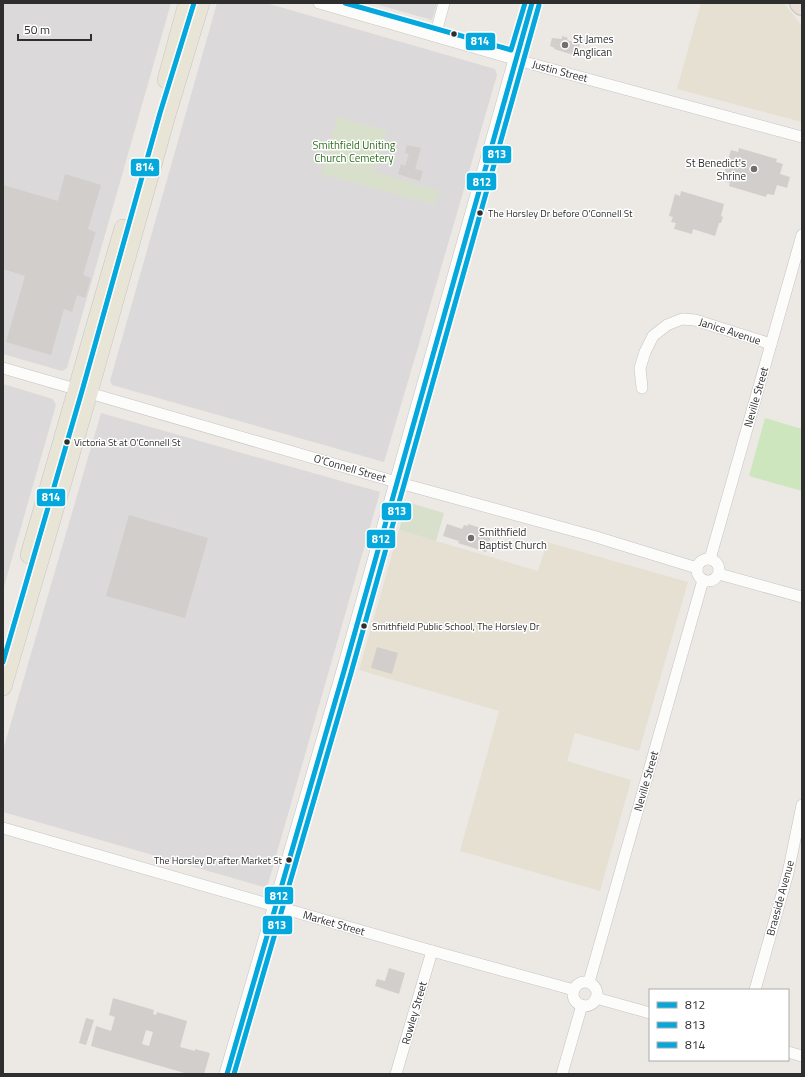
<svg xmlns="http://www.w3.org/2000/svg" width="805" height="1077" font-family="'Titillium Web',sans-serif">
	<rect width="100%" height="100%" fill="#ece8e4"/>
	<g fill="#dcd9db">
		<polygon points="3,3 171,3 67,368 62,371 3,354"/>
		<polygon points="217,3 266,3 495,69 497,75 417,351 384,462 112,385 110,381"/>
		<polygon points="372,3 437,3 432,20"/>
		<polygon points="3,384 53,399 56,405 3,590"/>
		<polygon points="101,413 380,492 268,884 264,887 3,812 3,750"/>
	</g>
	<g fill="#e6e0d3">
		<polygon points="701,3 784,3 802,26 802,122 677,89"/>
		<polygon points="399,530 538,571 547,542 688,582 639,751 575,733 567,761 631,780 600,891 460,851 499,711 359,670"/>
	</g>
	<polygon fill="#cee6be" points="765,418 802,429 802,491 749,476"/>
	<g fill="#d8e0cc">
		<polygon points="337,117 387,131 375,172 439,191 435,205 321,174"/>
		<polygon points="407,502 444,513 436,541 399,530"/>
	</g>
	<g fill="#d1cecb" fill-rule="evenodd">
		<polygon points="562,36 568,38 567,40 580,44 577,56 554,49 555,48 550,46 552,38 562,39"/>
		<polygon points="407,145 421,148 415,169 423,171 420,181 398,174 401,164 405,166 409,154 405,153"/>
		<polygon points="739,148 777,159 776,162 783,164 780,174 790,177 787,188 777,185 774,195 767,194 766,197 729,186 730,183 722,181 731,150 738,152"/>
		<polygon points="65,174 101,185 88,229 95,232 96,231 83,275 91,278 85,298 77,295 72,312 64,309 51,355 6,342 25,276 3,269 3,185 58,201"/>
		<polygon points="681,191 724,204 721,216 723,217 721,223 719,223 715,236 693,229 692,234 674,229 676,223 671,222 673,217 669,216 675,194 680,196"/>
		<polygon points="129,515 208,538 185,618 106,596"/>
		<polygon points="447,524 462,529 464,525 468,526 468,524 487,530 487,532 492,533 486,552 458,543 459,541 443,536"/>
		<polygon points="377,647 398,653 392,674 371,668"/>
		<polygon points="389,968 405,973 399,994 375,986 377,979 385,981"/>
		<path d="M113,998L154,1010L153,1014L156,1015L157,1012L187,1021L180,1047L195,1051V1049L210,1053L204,1074H188L91,1046L96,1026L111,1031L115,1017L109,1015ZM146,1030L153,1032L149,1046L142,1044Z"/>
		<polygon points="86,1018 94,1020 86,1045 79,1043"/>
	</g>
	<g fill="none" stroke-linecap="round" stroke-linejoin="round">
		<defs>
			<g id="street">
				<polyline points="319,3 532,64 802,137"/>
				<polyline points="435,36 444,3"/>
				<polyline points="3,368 396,482 593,536 697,568"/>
				<polyline points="642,388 640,368 645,352 653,336 667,325 682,319 695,320 771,344"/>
				<circle cx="708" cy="570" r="11"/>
				<polyline points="710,559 802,235"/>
				<polyline points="719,574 802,597"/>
				<polyline points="3,828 432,951 574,990"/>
				<polyline points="589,982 703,580"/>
				<circle cx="585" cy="994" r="12"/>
				<polyline points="755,990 788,873 802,805"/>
				<polyline points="596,998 650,1013"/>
				<polyline points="788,1052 802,1056"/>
				<polyline points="396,1074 432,951"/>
				<polyline points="562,1074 582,1005"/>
			</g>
			<polyline id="secondary" points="227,1074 344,671 532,3"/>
			<g id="primary">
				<polyline points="166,80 187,3"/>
				<polyline points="29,555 123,228"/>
				<polyline points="3,687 89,393 167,115 201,3"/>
			</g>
			<polyline id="highway" points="800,3 802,5"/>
		</defs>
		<use href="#street" stroke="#c5c4c5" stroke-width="12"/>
		<use href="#secondary" stroke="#c5c4c5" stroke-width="16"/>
		<use href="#primary" stroke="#c6c5c4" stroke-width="18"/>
		<use href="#highway" stroke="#c6c5c4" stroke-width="22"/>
		<use href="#street" stroke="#fcfcfb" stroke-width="11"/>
		<use href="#secondary" stroke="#fcfcfb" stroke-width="15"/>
		<use href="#primary" stroke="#e8e4d6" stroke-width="17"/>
		<use href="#highway" stroke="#eadfd6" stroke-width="20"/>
		<defs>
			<polyline id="bus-1" points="227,1074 344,671 532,3"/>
			<polyline id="bus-2" points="234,1074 351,673 539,5"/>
			<g id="bus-3">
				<polyline points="345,3 511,50 525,3"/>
				<polyline points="3,662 82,391 160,113 194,3"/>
			</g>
		</defs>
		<use href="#bus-1" stroke="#fff" stroke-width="8"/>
		<use href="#bus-2" stroke="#fff" stroke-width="8"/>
		<use href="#bus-3" stroke="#fff" stroke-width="8"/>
		<use href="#bus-1" stroke="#05a8dc" stroke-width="5"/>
		<use href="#bus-2" stroke="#05a8dc" stroke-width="5"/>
		<use href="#bus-3" stroke="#05a8dc" stroke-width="5"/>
	</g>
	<g fill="#2e2e2e" stroke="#fff" stroke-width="1.5">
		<circle cx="454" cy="34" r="3.5"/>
		<circle cx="480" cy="213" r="3.5"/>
		<circle cx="67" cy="442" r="3.5"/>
		<circle cx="364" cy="626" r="3.5"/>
		<circle cx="289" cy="860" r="3.5"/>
	</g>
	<g fill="#706f6e" stroke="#fff" stroke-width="1.5">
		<circle cx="565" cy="45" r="4"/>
		<circle cx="754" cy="169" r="4"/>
		<circle cx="471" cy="538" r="4"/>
	</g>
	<g text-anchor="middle" stroke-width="3" stroke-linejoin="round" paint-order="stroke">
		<g font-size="10" fill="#2e2e2e" stroke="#fff" text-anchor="start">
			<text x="488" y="217">The Horsley Dr before O'Connell St</text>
			<text x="74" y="446">Victoria St at O'Connell St</text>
			<text x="372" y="630">Smithfield Public School, The Horsley Dr</text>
			<text x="282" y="864" text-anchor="end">The Horsley Dr after Market St</text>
		</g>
		<g font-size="11" fill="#2e2e2e" stroke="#fff" text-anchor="start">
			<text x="573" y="43">St James<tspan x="573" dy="13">Anglican</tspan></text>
			<text x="746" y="167" text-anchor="end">St Benedict's<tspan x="746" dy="13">Shrine</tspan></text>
			<text x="479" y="536">Smithfield<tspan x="479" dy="13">Baptist Church</tspan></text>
		</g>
		<g font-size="11" fill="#2e2e2e" stroke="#fff">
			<text transform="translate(560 71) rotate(15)" y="4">Justin Street</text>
			<text transform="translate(730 331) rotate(18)" y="4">Janice Avenue</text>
			<text transform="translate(756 397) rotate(-74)" y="4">Neville Street</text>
			<text transform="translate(350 468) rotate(16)" y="4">O'Connell Street</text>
			<text transform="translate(646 781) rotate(-74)" y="4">Neville Street</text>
			<text transform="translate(780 898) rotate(-75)" y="4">Braeside Avenue</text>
			<text transform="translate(334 923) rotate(16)" y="4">Market Street</text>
			<text transform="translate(414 1013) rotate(-74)" y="4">Rowley Street</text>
		</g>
		<g font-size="11" fill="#2c6e1b" stroke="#fff">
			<text x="354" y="149">Smithfield Uniting<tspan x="354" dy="13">Church Cemetery</tspan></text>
		</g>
	</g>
	<g stroke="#fff" stroke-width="1.5">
		<rect x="465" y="32" width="31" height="19" rx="4" fill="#05a8dc"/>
		<rect x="482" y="145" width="30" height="19" rx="4" fill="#05a8dc"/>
		<rect x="130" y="158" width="30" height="19" rx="4" fill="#05a8dc"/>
		<rect x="466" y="172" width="31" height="19" rx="4" fill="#05a8dc"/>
		<rect x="36" y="488" width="30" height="19" rx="4" fill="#05a8dc"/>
		<rect x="381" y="502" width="31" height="19" rx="4" fill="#05a8dc"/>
		<rect x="366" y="529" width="30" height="20" rx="4" fill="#05a8dc"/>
		<rect x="264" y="886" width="30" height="19" rx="4" fill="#05a8dc"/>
		<rect x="262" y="915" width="31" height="20" rx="4" fill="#05a8dc"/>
	</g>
	<g font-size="11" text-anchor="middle" font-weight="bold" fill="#fff">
		<text x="480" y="45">814</text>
		<text x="497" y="158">813</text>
		<text x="145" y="171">814</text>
		<text x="482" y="186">812</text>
		<text x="51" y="501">814</text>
		<text x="397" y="515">813</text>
		<text x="381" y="543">812</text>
		<text x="279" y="900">812</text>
		<text x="277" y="929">813</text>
	</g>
	<rect width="805" height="1077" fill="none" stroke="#2e2e2e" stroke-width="8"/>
	<rect x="649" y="989" width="140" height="72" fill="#ffffff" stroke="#ababab"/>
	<rect x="657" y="1002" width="20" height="6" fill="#05a8dc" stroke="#ababab"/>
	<text x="685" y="1009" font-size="12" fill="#2e2e2e">812</text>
	<rect x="657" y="1022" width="20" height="6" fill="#05a8dc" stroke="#ababab"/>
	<text x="685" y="1029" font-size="12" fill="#2e2e2e">813</text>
	<rect x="657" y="1042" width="20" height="6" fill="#05a8dc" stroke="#ababab"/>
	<text x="685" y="1049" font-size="12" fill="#2e2e2e">814</text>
	<path d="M18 34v6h73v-6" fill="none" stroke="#2e2e2e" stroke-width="2"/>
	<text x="24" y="34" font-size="12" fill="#2e2e2e" stroke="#ffffff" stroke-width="3" paint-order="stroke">50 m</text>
</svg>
